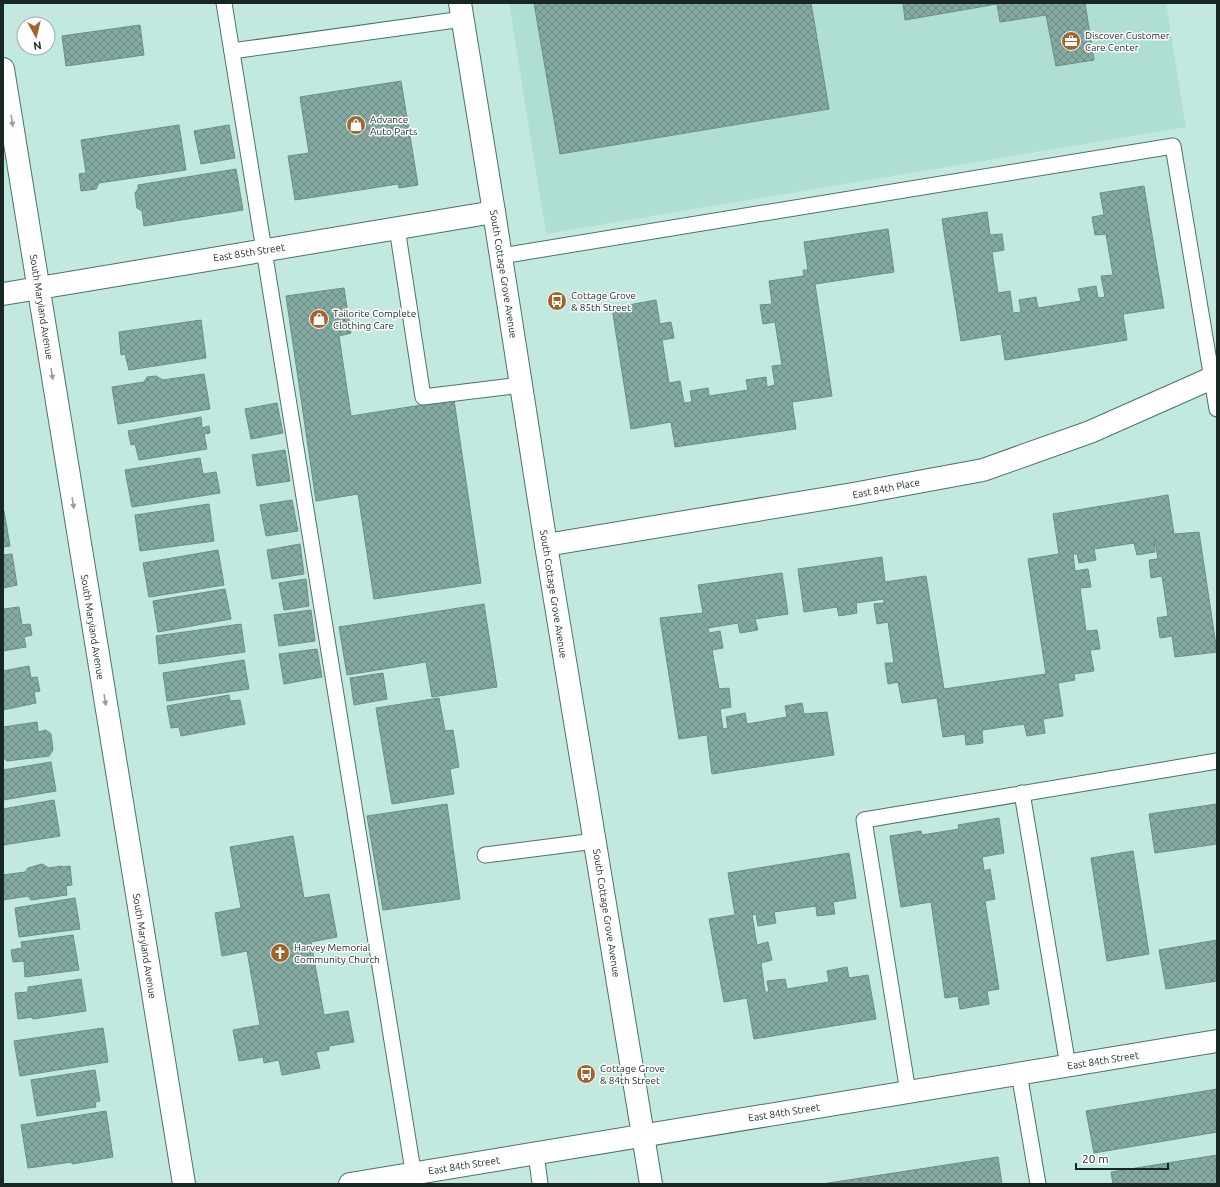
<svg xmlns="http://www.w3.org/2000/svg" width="1220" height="1187" font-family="Ubuntu,sans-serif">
	<defs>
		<pattern id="building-cross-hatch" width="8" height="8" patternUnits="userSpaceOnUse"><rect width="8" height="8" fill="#85aaa2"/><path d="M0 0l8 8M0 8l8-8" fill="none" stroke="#6c8a84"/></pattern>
	</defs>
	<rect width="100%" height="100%" fill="#c2e9e0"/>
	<polygon fill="#afdfd4" points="509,3 1166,3 1186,127 546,234"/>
	<g fill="url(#building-cross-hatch)" stroke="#6a8e87">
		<polygon points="534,3 811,3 829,109 560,154"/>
		<polygon points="903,3 1085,3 1094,60 1056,66 1046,15 1000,22 997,4 905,20"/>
		<polygon points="140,25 144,55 66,66 62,36"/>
		<polygon points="401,81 418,185 399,188 398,184 295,200 288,156 309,153 300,97"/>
		<polygon points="179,125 186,170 99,183 96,189 81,191 79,174 86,173 81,140"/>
		<polygon points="229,125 235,158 201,164 194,131"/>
		<polygon points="236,169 243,210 144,226 142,211 137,208 135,193 138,189 138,185"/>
		<polygon points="1144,186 1164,308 1123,314 1127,340 1005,360 1001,334 961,341 942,219 987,212 990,235 1002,234 1004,250 992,252 998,293 1010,291 1013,313 1021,312 1019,300 1036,297 1038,308 1081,301 1078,289 1096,286 1098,298 1105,297 1101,276 1113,275 1106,234 1095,235 1092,217 1104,215 1100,193"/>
		<polygon points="888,229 894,272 815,284 832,396 792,402 796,429 675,447 671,422 631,429 612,308 656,300 660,324 671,322 674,338 662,340 669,383 680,381 684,403 692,402 690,391 708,388 709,396 748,390 746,380 766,377 767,387 775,385 772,366 782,365 775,322 763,324 760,305 772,304 769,281 804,276 803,270 808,270 804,242"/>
		<polygon points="344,288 351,333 339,336 351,416 454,400 481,583 374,599 358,494 316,501 286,296"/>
		<polygon points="201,320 206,358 129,370 125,354 121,355 119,332"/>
		<polygon points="204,374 210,409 118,424 112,387 144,382 147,377 156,376 163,380"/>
		<polygon points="277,403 283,433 251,439 245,409"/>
		<polygon points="201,417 202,428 209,426 210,433 204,434 207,449 139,460 135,444 131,445 128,431"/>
		<polygon points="285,450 290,481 257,486 252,455"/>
		<polygon points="200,458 203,474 216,472 220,493 132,507 125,470"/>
		<polygon points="1168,495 1174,534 1199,532 1217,652 1175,657 1172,636 1160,638 1157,618 1168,616 1162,576 1151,578 1149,560 1158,559 1155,541 1154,541 1155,552 1137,555 1134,543 1094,549 1096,560 1079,563 1077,554 1073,554 1075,571 1088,569 1091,587 1080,588 1086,631 1097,630 1100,649 1090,650 1094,671 1074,674 1075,680 1058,683 1063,716 1043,719 1045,733 1027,736 1024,724 982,730 983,743 966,745 965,734 943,737 937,698 902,703 898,682 888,684 885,663 894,663 888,622 877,624 874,604 884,603 884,599 856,603 857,613 839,616 837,607 804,612 798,569 882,557 885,582 926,576 944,689 1046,674 1028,559 1059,554 1053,514"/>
		<polygon points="292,500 298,531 266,536 260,505"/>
		<polygon points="209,504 214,541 140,551 135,515"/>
		<polygon points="3,511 4,511 10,546 3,547"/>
		<polygon points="300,544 304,574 272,579 267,550"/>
		<polygon points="218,550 224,585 149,597 143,563"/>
		<polygon points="12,554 17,585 3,588 3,555"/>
		<polygon points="782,573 788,614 755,619 758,630 740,633 738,623 708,628 709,633 720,631 723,648 712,650 719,689 729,688 731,707 720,709 723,729 728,728 726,717 745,713 747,724 787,717 785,706 802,703 804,714 827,712 834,755 712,774 707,735 679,739 660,618 703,613 698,585"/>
		<polygon points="306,579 309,606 284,610 279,583"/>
		<polygon points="225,589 231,619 158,632 153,601"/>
		<polygon points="484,604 497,687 432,697 426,662 347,675 339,627"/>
		<polygon points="19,607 22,625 30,624 32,635 24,637 26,647 3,651 3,609"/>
		<polygon points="311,610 315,641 279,646 274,615"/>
		<polygon points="241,624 245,652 159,664 156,636"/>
		<polygon points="317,649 322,677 284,684 279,654"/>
		<polygon points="244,660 249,689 167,701 163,673"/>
		<polygon points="29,666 31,678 37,677 40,691 34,692 36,703 3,710 3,671"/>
		<polygon points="383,673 387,699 354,705 350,678"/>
		<polygon points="229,695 230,701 240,700 245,724 181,736 179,727 171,728 167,706"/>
		<polygon points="439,698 445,731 453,730 459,767 450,769 454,794 392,804 376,708"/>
		<polygon points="37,722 38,732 46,730 51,734 53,750 49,756 7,761 3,758 3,727"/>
		<polygon points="51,762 56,791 3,800 3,770"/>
		<polygon points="54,800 60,836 3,845 3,809"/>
		<polygon points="447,804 460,899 383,910 367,816"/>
		<polygon points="1217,804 1217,844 1155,853 1149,814"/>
		<polygon points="999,818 1004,853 982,857 984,871 990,869 995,899 985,901 999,989 987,991 989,1004 960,1009 958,996 945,998 931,902 901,907 890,836 921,831 922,835 959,829 958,825"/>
		<polygon points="293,836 304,898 329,894 337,937 311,942 324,1015 348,1011 354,1042 329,1046 329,1050 316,1052 320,1068 282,1075 279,1060 264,1063 263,1057 239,1061 233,1030 260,1025 247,951 222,956 215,913 241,908 230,847"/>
		<polygon points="1133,851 1149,954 1107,961 1091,858"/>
		<polygon points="849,853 856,898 833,902 835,914 817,916 816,906 774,912 776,923 758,926 756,914 752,915 757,945 768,942 772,960 761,963 765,992 769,992 767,981 785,979 787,989 829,982 827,971 847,967 849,978 868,975 876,1019 754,1039 747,998 724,1002 709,919 735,915 728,873"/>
		<polygon points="42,864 49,868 62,866 62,867 70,866 72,885 66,886 67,895 31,900 28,896 3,900 3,875 25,872 28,868"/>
		<polygon points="75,898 80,929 19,937 15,908"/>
		<polygon points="73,935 79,970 25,977 24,961 13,962 11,950 22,948 21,942"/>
		<polygon points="1217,940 1217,981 1166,989 1159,950"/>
		<polygon points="81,979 86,1011 33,1019 33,1017 18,1019 15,993 28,992 28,987"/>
		<polygon points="103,1028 108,1062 20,1076 14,1041"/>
		<polygon points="95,1070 100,1101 95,1102 96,1107 37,1116 31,1080"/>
		<polygon points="1217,1089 1217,1132 1094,1153 1086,1111"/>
		<polygon points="106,1111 113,1157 72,1164 72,1162 28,1168 21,1125"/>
		<polygon points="1217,1155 1217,1184 1113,1184 1111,1172"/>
		<polygon points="998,1157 1002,1184 822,1184"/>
	</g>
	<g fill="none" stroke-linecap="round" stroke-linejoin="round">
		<defs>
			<g id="lane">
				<polyline points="224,3 415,1183"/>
				<polyline points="232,51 463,19"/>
				<polyline points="397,228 423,397 521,385"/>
				<polyline points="501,256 1173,146 1217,409"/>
				<polyline points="1022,793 1068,1066"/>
				<polyline points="485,855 595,841"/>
				<polyline points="1019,1073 1038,1184"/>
				<polyline points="908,1092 864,820 1217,761"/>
				<polyline points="536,1153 540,1184"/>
			</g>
			<g id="street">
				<polyline points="3,69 184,1184"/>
				<polyline points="3,294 494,212"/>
				<polyline points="546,545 853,494 983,470 1090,432 1212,378"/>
				<polyline points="350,1184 1217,1041"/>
			</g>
			<polyline id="secondary" points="460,3 494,212 546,545 651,1184"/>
		</defs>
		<use href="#lane" stroke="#4e716a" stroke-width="17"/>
		<use href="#street" stroke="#4e716a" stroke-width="24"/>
		<use href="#secondary" stroke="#4e716a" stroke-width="24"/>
		<use href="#lane" stroke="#fff" stroke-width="15"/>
		<use href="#street" stroke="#fff" stroke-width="22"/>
		<use href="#secondary" stroke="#fff" stroke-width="22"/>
	</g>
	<defs><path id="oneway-solid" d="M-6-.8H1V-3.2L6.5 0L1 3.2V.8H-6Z"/></defs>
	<g fill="#979e9c">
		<use href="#oneway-solid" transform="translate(12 121) rotate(81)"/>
		<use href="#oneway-solid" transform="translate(52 374) rotate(81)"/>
		<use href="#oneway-solid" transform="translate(73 503) rotate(81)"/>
		<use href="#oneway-solid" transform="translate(105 700) rotate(81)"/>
	</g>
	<defs>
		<symbol id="office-disc" viewBox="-11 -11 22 22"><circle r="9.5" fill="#a2642b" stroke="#fff"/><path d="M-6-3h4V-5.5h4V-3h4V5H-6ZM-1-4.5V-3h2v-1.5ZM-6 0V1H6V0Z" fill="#fff"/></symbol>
		<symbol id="shop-disc" viewBox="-11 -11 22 22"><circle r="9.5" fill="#a2642b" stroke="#fff"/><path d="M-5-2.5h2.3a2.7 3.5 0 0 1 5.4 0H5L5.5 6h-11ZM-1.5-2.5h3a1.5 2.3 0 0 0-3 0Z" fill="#fff"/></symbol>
		<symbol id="bus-disc" viewBox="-11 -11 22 22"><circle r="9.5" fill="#a2642b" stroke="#fff"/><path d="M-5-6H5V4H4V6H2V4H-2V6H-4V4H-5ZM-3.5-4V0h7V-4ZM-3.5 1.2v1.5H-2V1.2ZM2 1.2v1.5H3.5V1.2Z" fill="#fff"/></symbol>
		<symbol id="church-disc" viewBox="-11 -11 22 22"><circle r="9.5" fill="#a2642b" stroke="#fff"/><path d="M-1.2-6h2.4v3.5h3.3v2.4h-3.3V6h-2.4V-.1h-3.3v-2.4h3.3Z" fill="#fff"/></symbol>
	</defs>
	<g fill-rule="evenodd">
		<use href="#office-disc" x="1060" y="30" width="22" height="22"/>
		<use href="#shop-disc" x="345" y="114" width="22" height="22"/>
		<use href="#bus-disc" x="546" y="290" width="22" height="22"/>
		<use href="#shop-disc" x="308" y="308" width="22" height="22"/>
		<use href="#church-disc" x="269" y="942" width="22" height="22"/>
		<use href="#bus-disc" x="575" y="1063" width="22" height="22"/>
	</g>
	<g text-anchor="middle" stroke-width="3" stroke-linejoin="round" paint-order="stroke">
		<g font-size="10" fill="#182724" stroke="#fff" text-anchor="start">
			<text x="1085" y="39">Discover Customer<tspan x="1085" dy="12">Care Center</tspan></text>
			<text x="370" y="123">Advance<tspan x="370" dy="12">Auto Parts</tspan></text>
			<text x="571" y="299">Cottage Grove<tspan x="571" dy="12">&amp; 85th Street</tspan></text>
			<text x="333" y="317">Tailorite Complete<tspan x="333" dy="12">Clothing Care</tspan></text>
			<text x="294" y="951">Harvey Memorial<tspan x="294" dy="12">Community Church</tspan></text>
			<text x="600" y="1072">Cottage Grove<tspan x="600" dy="12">&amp; 84th Street</tspan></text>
		</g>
		<g font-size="10" fill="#182724" stroke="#fff">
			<text transform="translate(249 252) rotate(-9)" y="4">East 85th Street</text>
			<text transform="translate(504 274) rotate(81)" y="4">South Cottage Grove Avenue</text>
			<text transform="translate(42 307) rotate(81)" y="4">South Maryland Avenue</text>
			<text transform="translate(886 488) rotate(-11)" y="4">East 84th Place</text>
			<text transform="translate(554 594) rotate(81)" y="4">South Cottage Grove Avenue</text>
			<text transform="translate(93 627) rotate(81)" y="4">South Maryland Avenue</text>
			<text transform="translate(607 913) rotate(81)" y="4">South Cottage Grove Avenue</text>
			<text transform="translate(145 946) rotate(81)" y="4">South Maryland Avenue</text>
			<text transform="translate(1103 1060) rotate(-9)" y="4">East 84th Street</text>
			<text transform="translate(784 1112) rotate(-9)" y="4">East 84th Street</text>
			<text transform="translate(464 1165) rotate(-9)" y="4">East 84th Street</text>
		</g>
	</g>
	<rect width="1220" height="1187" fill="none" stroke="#182724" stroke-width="8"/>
	<g transform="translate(36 36) rotate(172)"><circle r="19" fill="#ffffff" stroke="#a3a9a7"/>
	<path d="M0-3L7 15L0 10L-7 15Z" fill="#a2642b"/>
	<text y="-6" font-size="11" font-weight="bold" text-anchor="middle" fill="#182724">N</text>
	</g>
	<path d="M1076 1163v6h92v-6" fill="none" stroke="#182724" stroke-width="2"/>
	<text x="1082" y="1163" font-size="12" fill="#182724" stroke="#ffffff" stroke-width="3" paint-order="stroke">20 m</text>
</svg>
